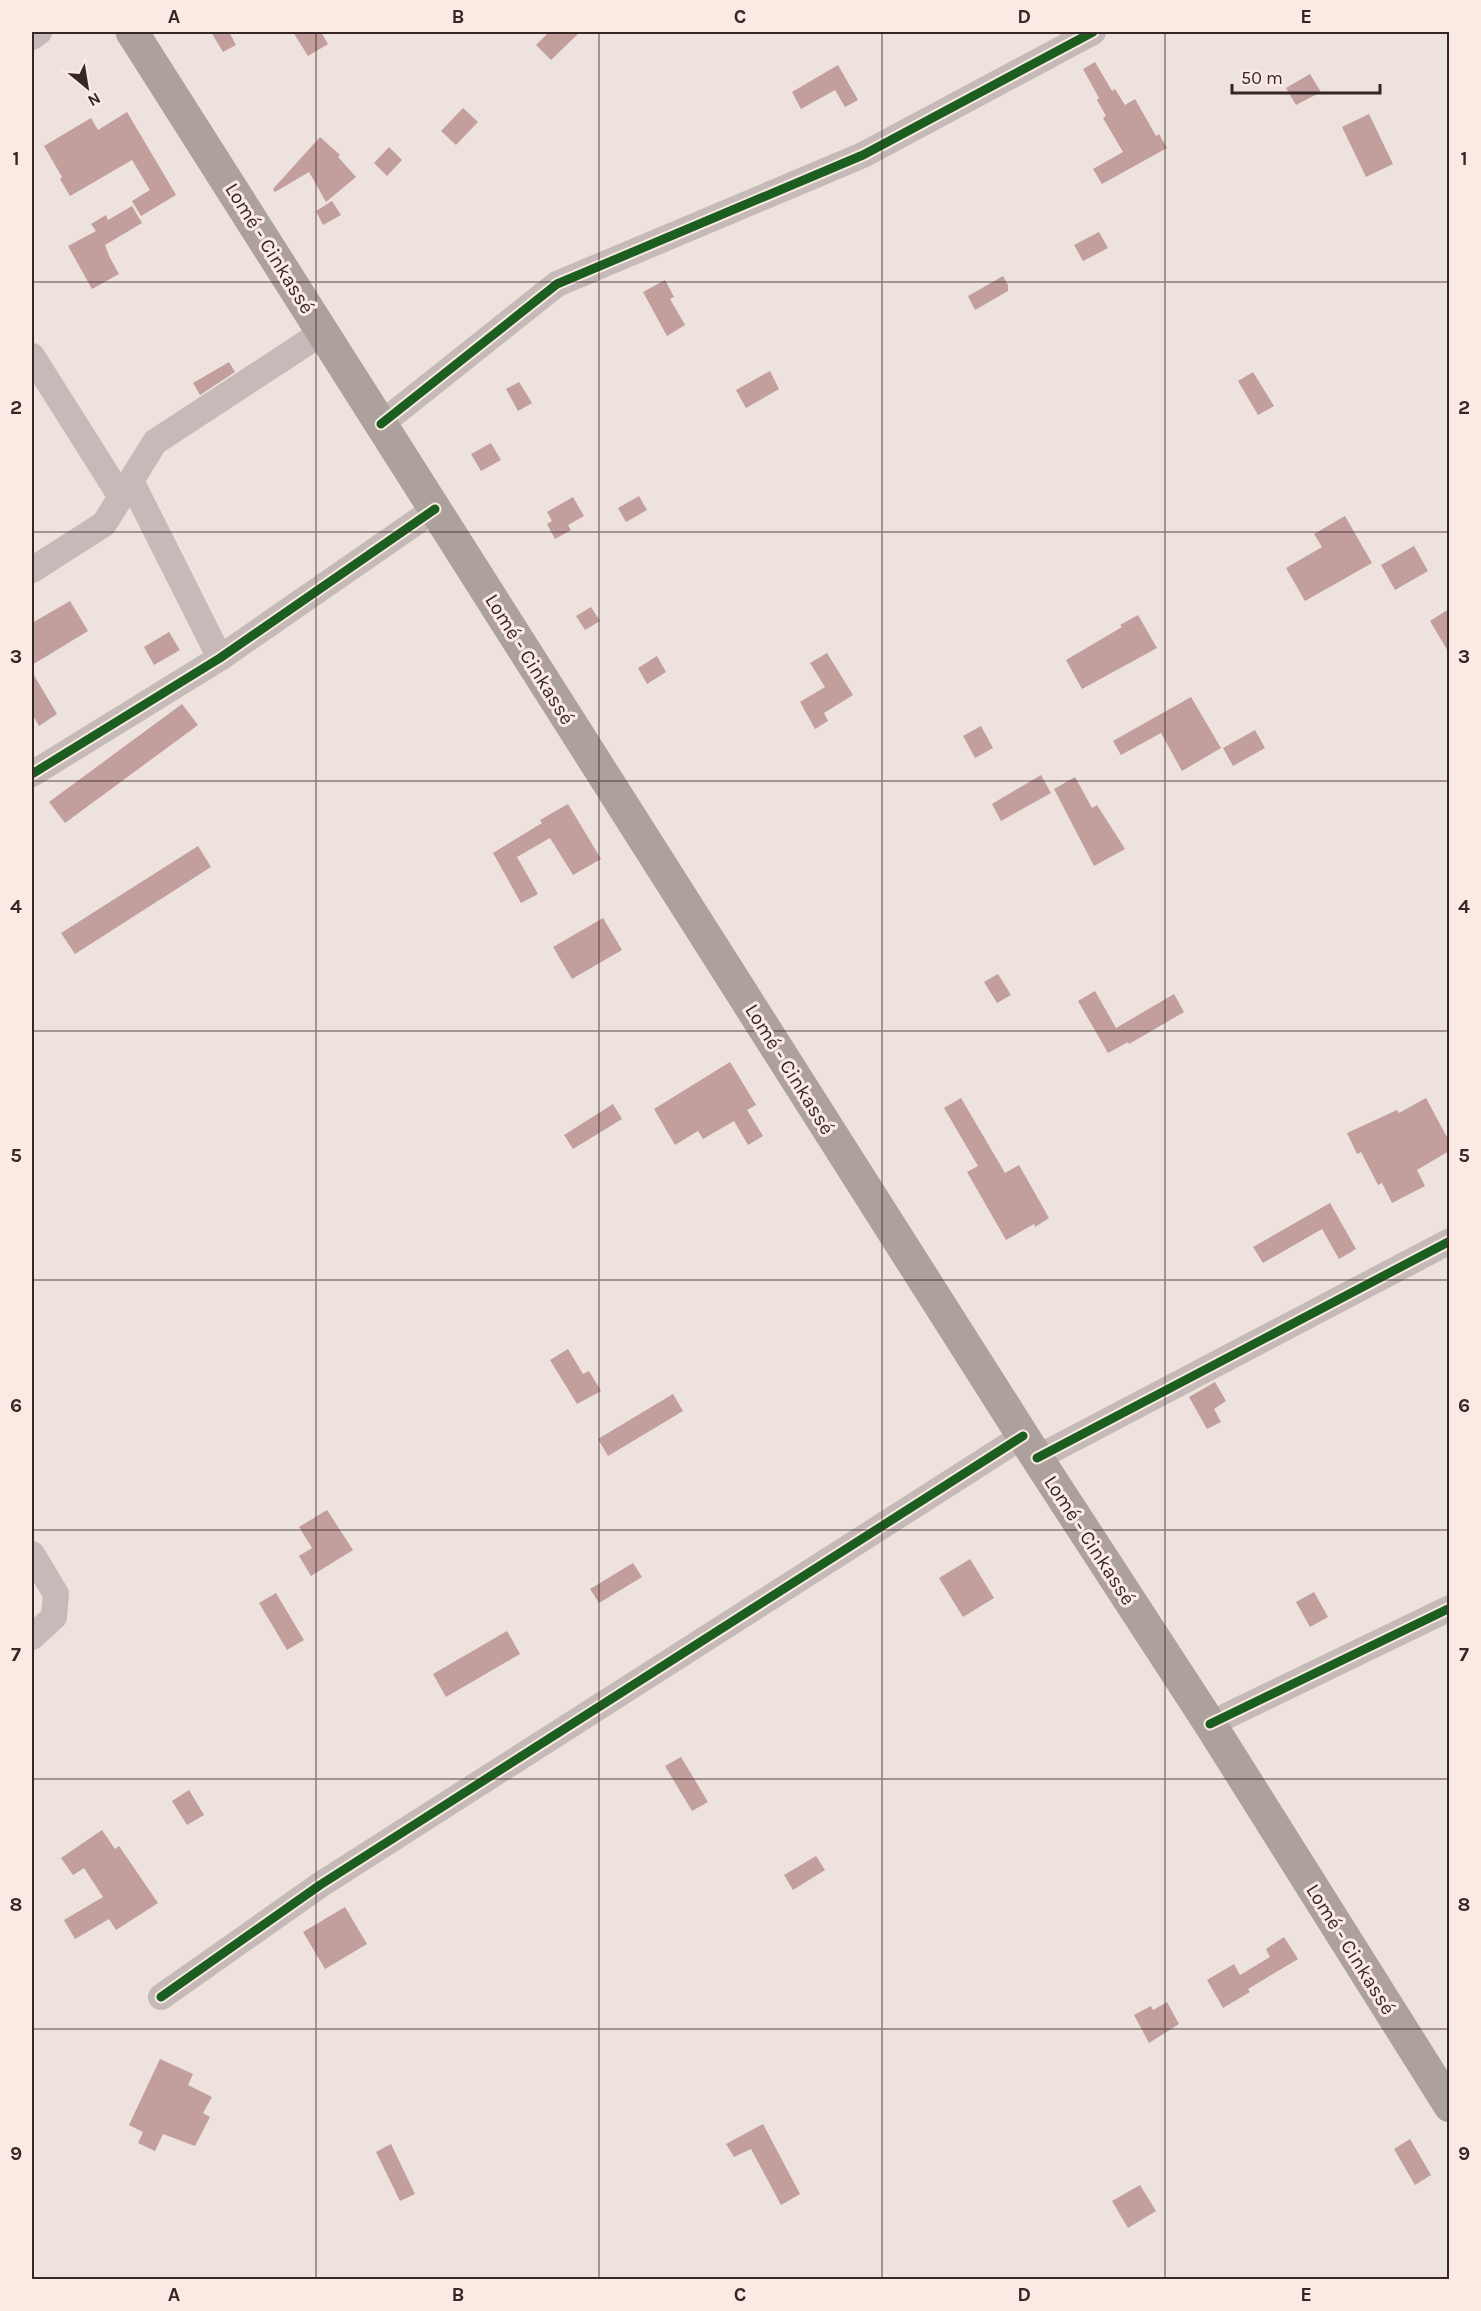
<svg xmlns="http://www.w3.org/2000/svg" width="1481" height="2311" font-family="Karla,sans-serif">
	<rect width="100%" height="100%" fill="#ede2dd"/>
	<g fill="#c29f9d">
		<polygon points="211,32 229,32 236,45 223,52"/>
		<polygon points="293,32 321,32 328,44 308,56"/>
		<polygon points="549,32 580,32 551,60 536,45"/>
		<polygon points="1095,62 1112,91 1115,89 1125,105 1135,99 1156,136 1159,134 1167,148 1102,184 1093,169 1123,152 1103,118 1106,116 1097,100 1099,98 1083,69"/>
		<polygon points="838,65 858,100 845,107 835,90 801,109 792,92"/>
		<polygon points="1310,74 1321,92 1296,105 1286,88"/>
		<polygon points="463,108 478,122 456,145 441,131"/>
		<polygon points="127,112 176,195 141,216 132,201 150,190 132,160 70,196 60,179 62,177 44,146 91,118 98,130"/>
		<polygon points="1369,114 1393,164 1366,177 1342,127"/>
		<polygon points="320,137 340,155 338,157 356,177 326,202 309,172 275,192 273,189"/>
		<polygon points="389,147 402,160 387,176 374,163"/>
		<polygon points="332,201 341,215 323,225 316,211"/>
		<polygon points="132,206 142,223 105,245 110,258 119,274 92,289 68,246 96,231 91,224 106,215 108,220"/>
		<polygon points="1099,232 1108,248 1083,261 1074,245"/>
		<polygon points="1003,276 1008,285 1008,291 975,310 968,296"/>
		<polygon points="665,280 674,297 670,299 685,325 667,336 643,292"/>
		<polygon points="229,362 235,372 200,395 193,383"/>
		<polygon points="770,371 779,389 746,408 736,390"/>
		<polygon points="1253,372 1274,406 1258,415 1238,381"/>
		<polygon points="519,382 532,403 518,411 506,389"/>
		<polygon points="491,443 501,460 481,471 471,454"/>
		<polygon points="639,496 647,510 626,522 618,508"/>
		<polygon points="573,497 584,516 568,525 571,530 555,539 547,524 552,521 547,512"/>
		<polygon points="1345,516 1372,563 1305,601 1286,568 1322,547 1314,534"/>
		<polygon points="1414,546 1428,571 1395,590 1381,565"/>
		<polygon points="70,601 88,631 32,665 32,623"/>
		<polygon points="591,607 600,621 585,630 576,616"/>
		<polygon points="1449,609 1449,653 1430,621"/>
		<polygon points="1138,615 1157,648 1082,689 1066,660 1122,627 1120,625"/>
		<polygon points="169,632 180,650 154,665 144,647"/>
		<polygon points="827,653 853,695 824,713 828,721 815,729 800,702 825,687 810,663"/>
		<polygon points="657,656 666,672 647,684 638,668"/>
		<polygon points="32,672 57,714 39,726 32,714"/>
		<polygon points="1191,697 1221,748 1182,771 1161,733 1121,755 1113,741"/>
		<polygon points="182,704 198,725 65,823 49,802"/>
		<polygon points="981,726 993,748 975,758 963,736"/>
		<polygon points="1255,730 1265,748 1233,766 1223,748"/>
		<polygon points="1041,775 1051,793 1001,821 992,804"/>
		<polygon points="1075,777 1092,808 1097,805 1125,849 1094,866 1054,789"/>
		<polygon points="568,804 601,859 573,875 550,838 517,857 538,894 521,903 493,853 542,823 540,820"/>
		<polygon points="198,846 211,867 75,954 61,933"/>
		<polygon points="603,918 622,950 572,979 553,947"/>
		<polygon points="998,974 1011,995 997,1003 984,982"/>
		<polygon points="1095,991 1116,1028 1174,994 1184,1012 1129,1044 1128,1042 1108,1053 1078,1001"/>
		<polygon points="730,1062 756,1105 747,1110 763,1136 748,1145 734,1121 703,1139 698,1131 675,1145 654,1109"/>
		<polygon points="961,1098 1005,1173 1019,1165 1049,1218 1035,1227 1034,1224 1006,1240 967,1172 978,1166 944,1108"/>
		<polygon points="1426,1098 1449,1141 1449,1151 1417,1170 1425,1186 1392,1203 1382,1183 1378,1185 1361,1152 1357,1154 1347,1133 1397,1110 1399,1113"/>
		<polygon points="613,1104 622,1119 573,1149 564,1135"/>
		<polygon points="1330,1203 1356,1249 1339,1259 1322,1229 1263,1263 1253,1247"/>
		<polygon points="568,1349 583,1374 589,1371 601,1391 577,1404 550,1360"/>
		<polygon points="1215,1382 1226,1401 1214,1409 1221,1422 1207,1429 1189,1397"/>
		<polygon points="673,1394 683,1411 608,1456 598,1439"/>
		<polygon points="327,1510 353,1550 311,1576 299,1556 312,1548 299,1527"/>
		<polygon points="970,1559 994,1598 963,1617 939,1578"/>
		<polygon points="633,1563 642,1577 599,1603 590,1589"/>
		<polygon points="1314,1592 1328,1617 1310,1627 1296,1602"/>
		<polygon points="276,1593 304,1640 287,1650 259,1603"/>
		<polygon points="507,1631 520,1654 446,1697 433,1674"/>
		<polygon points="681,1757 708,1802 692,1811 665,1766"/>
		<polygon points="189,1790 204,1815 187,1825 172,1801"/>
		<polygon points="102,1830 115,1849 119,1846 158,1903 116,1930 109,1919 75,1939 64,1920 103,1897 84,1868 73,1875 61,1858"/>
		<polygon points="816,1856 825,1870 793,1890 784,1875"/>
		<polygon points="345,1907 367,1944 325,1969 303,1932"/>
		<polygon points="1284,1937 1298,1959 1248,1989 1250,1992 1223,2008 1207,1980 1234,1964 1240,1975 1270,1957 1266,1949"/>
		<polygon points="1167,2002 1179,2024 1149,2043 1134,2015 1151,2006 1153,2010"/>
		<polygon points="160,2059 193,2074 188,2085 212,2097 203,2113 210,2117 195,2146 163,2134 155,2151 138,2143 143,2132 129,2125"/>
		<polygon points="763,2124 800,2194 781,2205 751,2149 734,2157 726,2144"/>
		<polygon points="1410,2139 1431,2175 1415,2185 1394,2149"/>
		<polygon points="391,2144 415,2194 400,2201 376,2152"/>
		<polygon points="1140,2185 1156,2211 1128,2228 1112,2201"/>
	</g>
	<g fill="none" stroke-linecap="round" stroke-linejoin="round">
		<g stroke="#c5bab7" stroke-width="26">
			<polyline points="32,37 39,32"/>
			<polyline points="32,356 121,497"/>
			<polyline points="381,424 557,284 863,155 1093,32"/>
			<polyline points="131,481 220,658"/>
			<polyline points="32,570 104,524 155,442 323,332"/>
			<polyline points="32,774 220,658 435,509"/>
			<polyline points="1037,1458 1450,1241"/>
			<polyline points="32,1554 56,1594 54,1617 32,1637"/>
			<polyline points="1210,1724 1450,1608"/>
			<polyline points="161,1997 320,1885 1023,1436"/>
		</g>
		<polyline stroke="#aca19d" stroke-width="33" points="132,32 1037,1458 1210,1724 1450,2106"/>
		<defs>
			<g id="cycleway">
				<polyline points="381,424 557,284 863,155 1093,32"/>
				<polyline points="32,774 220,658 435,509"/>
				<polyline points="1037,1458 1450,1241"/>
				<polyline points="1210,1724 1450,1608"/>
				<polyline points="161,1997 320,1885 1023,1436"/>
			</g>
		</defs>
		<use href="#cycleway" stroke="#fbeae3" stroke-width="13"/>
		<use href="#cycleway" stroke="#1b5e20" stroke-width="9"/>
	</g>
	<path fill="none" stroke="#362625" stroke-width="1.5" stroke-opacity="0.55" d="M316,32V2280M599,32V2280M882,32V2280M1165,32V2280M32,282H1450M32,532H1450M32,781H1450M32,1031H1450M32,1280H1450M32,1530H1450M32,1779H1450M32,2029H1450"/>
	<g text-anchor="middle" stroke-width="6" stroke-linejoin="round" paint-order="stroke">
		<g font-size="20" fill="#362625" stroke="#fbeae3">
			<text transform="translate(270 248) rotate(58)" y="7">Lomé - Cinkassé</text>
			<text transform="translate(530 659) rotate(58)" y="7">Lomé - Cinkassé</text>
			<text transform="translate(790 1069) rotate(58)" y="7">Lomé - Cinkassé</text>
			<text transform="translate(1090 1540) rotate(57)" y="7">Lomé - Cinkassé</text>
			<text transform="translate(1351 1949) rotate(58)" y="7">Lomé - Cinkassé</text>
		</g>
	</g>
	<rect width="1481" height="2311" fill="none" stroke="#fbeae3" stroke-width="66"/>
	<g transform="translate(87 87) rotate(150)" stroke="#fbeae3" stroke-width="4.5" paint-order="stroke">
	<path d="M0-4.5L10 22L0 15L-10 22Z" fill="#362625"/>
	<text y="-9" font-size="16" font-weight="bold" text-anchor="middle" fill="#362625">N</text>
	</g>
	<path d="M1232 84v9h148v-9" fill="none" stroke="#362625" stroke-width="3"/>
	<text x="1241" y="84" font-size="18" fill="#362625" stroke="#fbeae3" stroke-width="4.5" paint-order="stroke">50 m</text>
	<rect x="33" y="33" width="1415" height="2245" fill="none" stroke="#362625" stroke-width="2"/>
	<g font-size="20" text-anchor="middle" font-weight="bold" fill="#362625">
		<text x="174" y="23">A</text>
		<text x="458" y="23">B</text>
		<text x="740" y="23">C</text>
		<text x="1024" y="23">D</text>
		<text x="1306" y="23">E</text>
		<text x="16" y="165">1</text>
		<text x="1464" y="165">1</text>
		<text x="16" y="414">2</text>
		<text x="1464" y="414">2</text>
		<text x="16" y="663">3</text>
		<text x="1464" y="663">3</text>
		<text x="16" y="913">4</text>
		<text x="1464" y="913">4</text>
		<text x="16" y="1162">5</text>
		<text x="1464" y="1162">5</text>
		<text x="16" y="1412">6</text>
		<text x="1464" y="1412">6</text>
		<text x="16" y="1661">7</text>
		<text x="1464" y="1661">7</text>
		<text x="16" y="1911">8</text>
		<text x="1464" y="1911">8</text>
		<text x="16" y="2160">9</text>
		<text x="1464" y="2160">9</text>
		<text x="174" y="2301">A</text>
		<text x="458" y="2301">B</text>
		<text x="740" y="2301">C</text>
		<text x="1024" y="2301">D</text>
		<text x="1306" y="2301">E</text>
	</g>
</svg>
